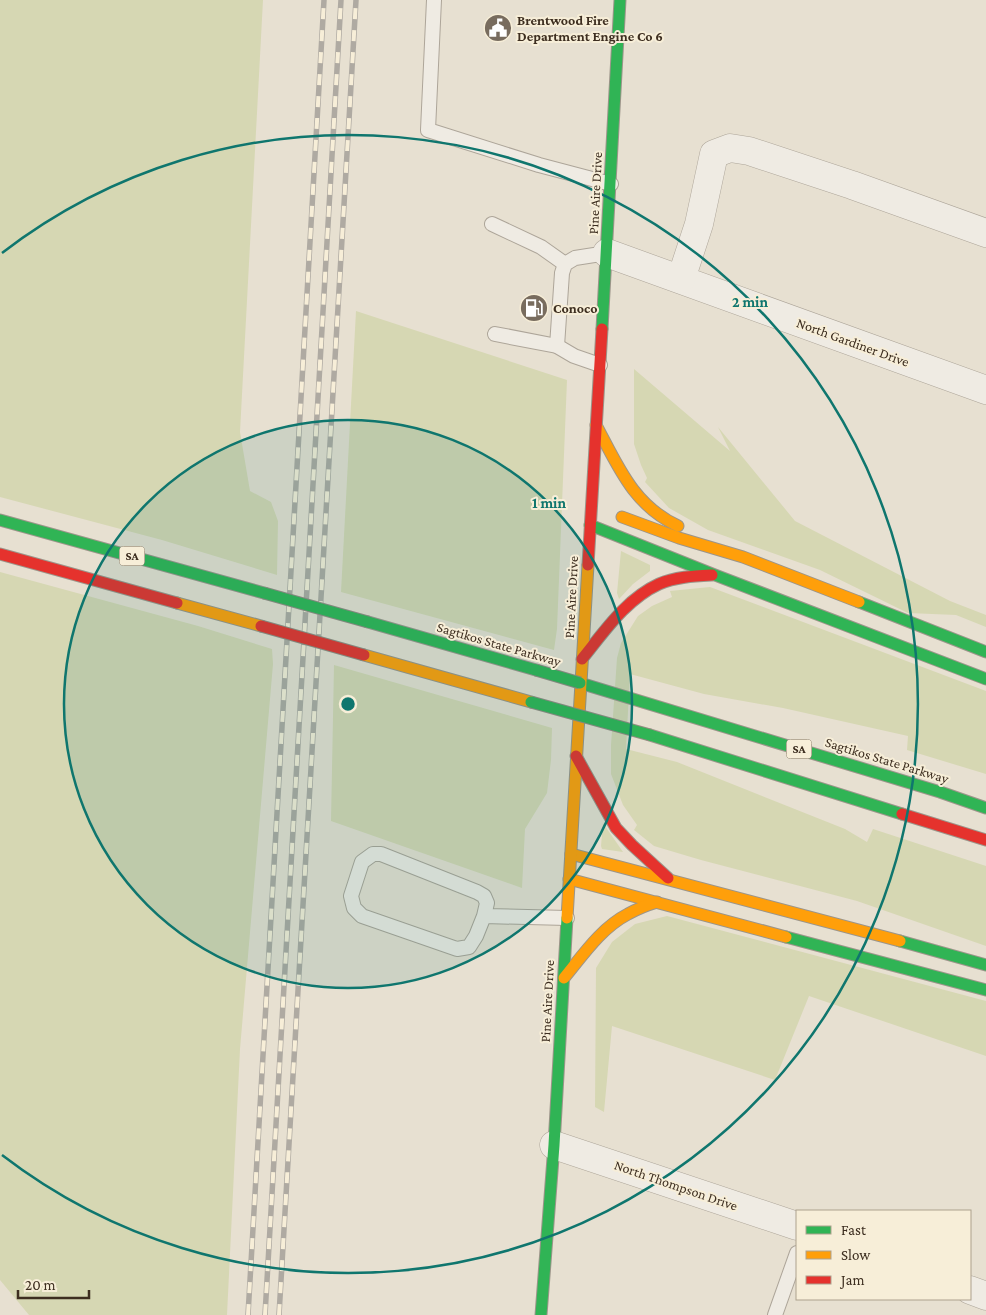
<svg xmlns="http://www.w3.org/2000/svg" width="986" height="1315" font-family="'Crimson Pro',serif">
	<rect width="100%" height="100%" fill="#e7e0d1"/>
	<g fill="#d6d7b3">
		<polygon points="0,0 263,0 240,432 250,491 271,502 278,521 277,575 162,540 0,497"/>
		<polygon points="356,311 567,380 557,629 554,650 341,592"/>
		<polygon points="634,369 730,451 718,427 795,521 950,601 986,615 986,627 956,615 908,613 820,570 708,530 669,508 645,482 647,478 641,465 634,444"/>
		<polygon points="621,551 650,565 650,571 633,584 619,599 617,593"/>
		<polygon points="0,572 198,626 272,649 273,664 240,1049 227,1315 29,1315 0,1280"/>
		<polygon points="710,587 986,691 986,774 907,750 908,736 783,708 704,694 630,674 626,749 677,762 845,829 867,842 873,829 986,866 986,946 857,901 701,860 654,846 634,830 637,825 623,805 611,774 611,745 617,658 621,643 638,616 652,606 672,597 670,591"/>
		<polygon points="334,665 552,728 551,760 547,793 525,829 522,888 331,821"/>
		<polygon points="603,823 623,852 602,849 601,846"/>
		<polygon points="667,916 986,1001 986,1056 809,996 775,1080 612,1026 604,1112 595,1107 596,968 612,942 635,924"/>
	</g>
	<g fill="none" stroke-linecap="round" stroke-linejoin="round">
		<defs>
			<g id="lane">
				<polyline points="434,0 428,130 539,165 611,184"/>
				<polyline points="492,224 541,247 565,264"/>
				<polyline points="495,334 557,346 574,356 600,365"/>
				<polyline points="557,346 562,273 565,264 575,258 607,253"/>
				<polyline points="484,916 487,903 484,896 477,892 381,854 373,854 362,862 351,896 354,908 362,916 457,949 469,947 476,936 484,916 567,918"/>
				<polyline points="775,1315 797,1253"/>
			</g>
			<g id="street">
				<polyline points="607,253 986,390"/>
				<polyline points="681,279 699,224 714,154 730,148 749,151 852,185 986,233"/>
				<polyline points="554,1145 797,1226"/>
				<polyline points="970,1290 986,1296"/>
			</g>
			<g id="fast">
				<polyline points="602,329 620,0"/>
				<polyline points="0,520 264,593"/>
				<polyline points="590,525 715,575 986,679"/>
				<polyline points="859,602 986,652"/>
				<polyline points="368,622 536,670"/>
				<polyline points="580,683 940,792 986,808"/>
				<polyline points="650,735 902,814"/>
				<polyline points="786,937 986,990"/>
				<polyline points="900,941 986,965"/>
				<polyline points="541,1315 554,1145 567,918"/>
			</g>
			<g id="slow">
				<path d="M596,425C618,466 633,505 678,526"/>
				<polyline points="622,517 679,538 743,557 859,602"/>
				<polyline points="177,603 261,626"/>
				<polyline points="364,655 531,702"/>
				<polyline points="571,854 900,941"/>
				<polyline points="569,879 786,937"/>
				<polyline points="567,918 588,565"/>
				<path d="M564,978C583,955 601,928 628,914C637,909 647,905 657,902"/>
			</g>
			<g id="jam">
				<polyline points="0,554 177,603"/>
				<polyline points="588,565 602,329"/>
				<path d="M582,659C604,632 626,599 659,584C675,577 694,576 712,575"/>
				<polyline points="576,756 616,828 632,845 668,878"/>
				<polyline points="902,814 986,840"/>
			</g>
		</defs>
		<use href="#lane" stroke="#ada599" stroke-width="16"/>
		<use href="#street" stroke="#ada599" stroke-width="29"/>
		<use href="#fast" stroke="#9c958a" stroke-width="13"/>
		<use href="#slow" stroke="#9c958a" stroke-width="13"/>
		<use href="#jam" stroke="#9c958a" stroke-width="13"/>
		<use href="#lane" stroke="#efebe3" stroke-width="14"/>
		<use href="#street" stroke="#efebe3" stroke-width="28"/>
		<use href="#fast" stroke="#30b455" stroke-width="11"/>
		<use href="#slow" stroke="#ff9f0a" stroke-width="11"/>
		<use href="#jam" stroke="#e5322d" stroke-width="11"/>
		<defs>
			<g id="rail">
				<polyline points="248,1315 324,0"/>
				<polyline points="265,1315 341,0"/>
				<polyline points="279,1315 356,0"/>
			</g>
		</defs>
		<use href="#rail" stroke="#afaaa2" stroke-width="5.5"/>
		<use href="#rail" stroke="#f7eed8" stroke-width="4" stroke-dasharray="11" stroke-linecap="butt"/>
		<defs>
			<g id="fast-bridge">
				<polyline points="264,593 368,622"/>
				<polyline points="536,670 580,683"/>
				<polyline points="531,702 650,735"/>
			</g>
			<polyline id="jam-bridge" points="261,626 364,655"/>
		</defs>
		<use href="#fast-bridge" stroke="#928b80" stroke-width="13" stroke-linecap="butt"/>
		<use href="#jam-bridge" stroke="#928b80" stroke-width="13" stroke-linecap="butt"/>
		<use href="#fast-bridge" stroke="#30b455" stroke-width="11"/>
		<use href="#jam-bridge" stroke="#e5322d" stroke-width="11"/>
	</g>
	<circle cx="348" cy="704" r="284" fill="#0f766e" fill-opacity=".12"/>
	<g fill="none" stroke="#0f766e" stroke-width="2.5">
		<circle cx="348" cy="704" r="284"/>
		<path d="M2 253A569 569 0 1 1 2 1155"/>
	</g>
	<defs>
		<symbol id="civic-disc" viewBox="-11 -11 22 22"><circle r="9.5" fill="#786c5e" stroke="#f7eed8"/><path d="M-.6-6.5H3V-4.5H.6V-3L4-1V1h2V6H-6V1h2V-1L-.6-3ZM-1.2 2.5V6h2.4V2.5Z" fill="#fff"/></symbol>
		<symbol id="fuel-disc" viewBox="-11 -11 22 22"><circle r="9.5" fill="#786c5e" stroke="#f7eed8"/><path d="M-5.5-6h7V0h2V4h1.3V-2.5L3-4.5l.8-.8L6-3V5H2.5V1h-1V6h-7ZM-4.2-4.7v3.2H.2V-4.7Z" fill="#fff"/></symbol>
	</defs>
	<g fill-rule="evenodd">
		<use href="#civic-disc" x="482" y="12" width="32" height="32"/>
		<use href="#fuel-disc" x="518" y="292" width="32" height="32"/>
	</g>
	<g text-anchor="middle" stroke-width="4" stroke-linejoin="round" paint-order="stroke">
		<g fill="#f7eed8" stroke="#756857" stroke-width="1">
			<rect x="119.5" y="546.5" width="25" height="19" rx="4"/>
			<rect x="786.5" y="739.5" width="25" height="19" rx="4"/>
		</g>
		<g font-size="12" font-weight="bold" fill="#3d2e20">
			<text x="132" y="560">SA</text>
			<text x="799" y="753">SA</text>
		</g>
		<g font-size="14" font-weight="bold" fill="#3d2e20" stroke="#f7eed8" text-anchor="start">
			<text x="517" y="25">Brentwood Fire<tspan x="517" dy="16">Department Engine Co 6</tspan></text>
			<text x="553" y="313">Conoco</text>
		</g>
		<g font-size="14" fill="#3d2e20" stroke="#f7eed8">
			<text transform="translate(595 193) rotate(-87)" y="5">Pine Aire Drive</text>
			<text transform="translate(853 342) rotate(20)" y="5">North Gardiner Drive</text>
			<text transform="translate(571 597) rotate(-87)" y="5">Pine Aire Drive</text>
			<text transform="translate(499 644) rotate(16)" y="5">Sagtikos State Parkway</text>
			<text transform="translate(887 760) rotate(17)" y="5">Sagtikos State Parkway</text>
			<text transform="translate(547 1001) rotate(-87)" y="5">Pine Aire Drive</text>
			<text transform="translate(676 1185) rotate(19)" y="5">North Thompson Drive</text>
		</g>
	</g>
	<circle cx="348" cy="704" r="8" fill="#0f766e" stroke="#f7eed8" stroke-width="2.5"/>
	<g font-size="15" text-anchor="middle" font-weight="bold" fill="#0f766e" stroke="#f7eed8" stroke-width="4" stroke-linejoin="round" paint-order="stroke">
		<text x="750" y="307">2 min</text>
		<text x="549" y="508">1 min</text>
	</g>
	<rect x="796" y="1210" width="175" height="90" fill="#f7eed8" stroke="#ada18e"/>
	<rect x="806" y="1226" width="25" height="8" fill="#30b455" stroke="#ada18e"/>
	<text x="841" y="1235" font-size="15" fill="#3d2e20">Fast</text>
	<rect x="806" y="1251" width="25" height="8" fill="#ff9f0a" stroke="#ada18e"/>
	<text x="841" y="1260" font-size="15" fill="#3d2e20">Slow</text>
	<rect x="806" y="1276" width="25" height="8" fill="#e5322d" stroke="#ada18e"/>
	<text x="841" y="1285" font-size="15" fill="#3d2e20">Jam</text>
	<path d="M18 1290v8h71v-8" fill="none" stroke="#3d2e20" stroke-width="2.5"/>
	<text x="25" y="1290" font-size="15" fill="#3d2e20" stroke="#f7eed8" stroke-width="4" paint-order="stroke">20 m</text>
</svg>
